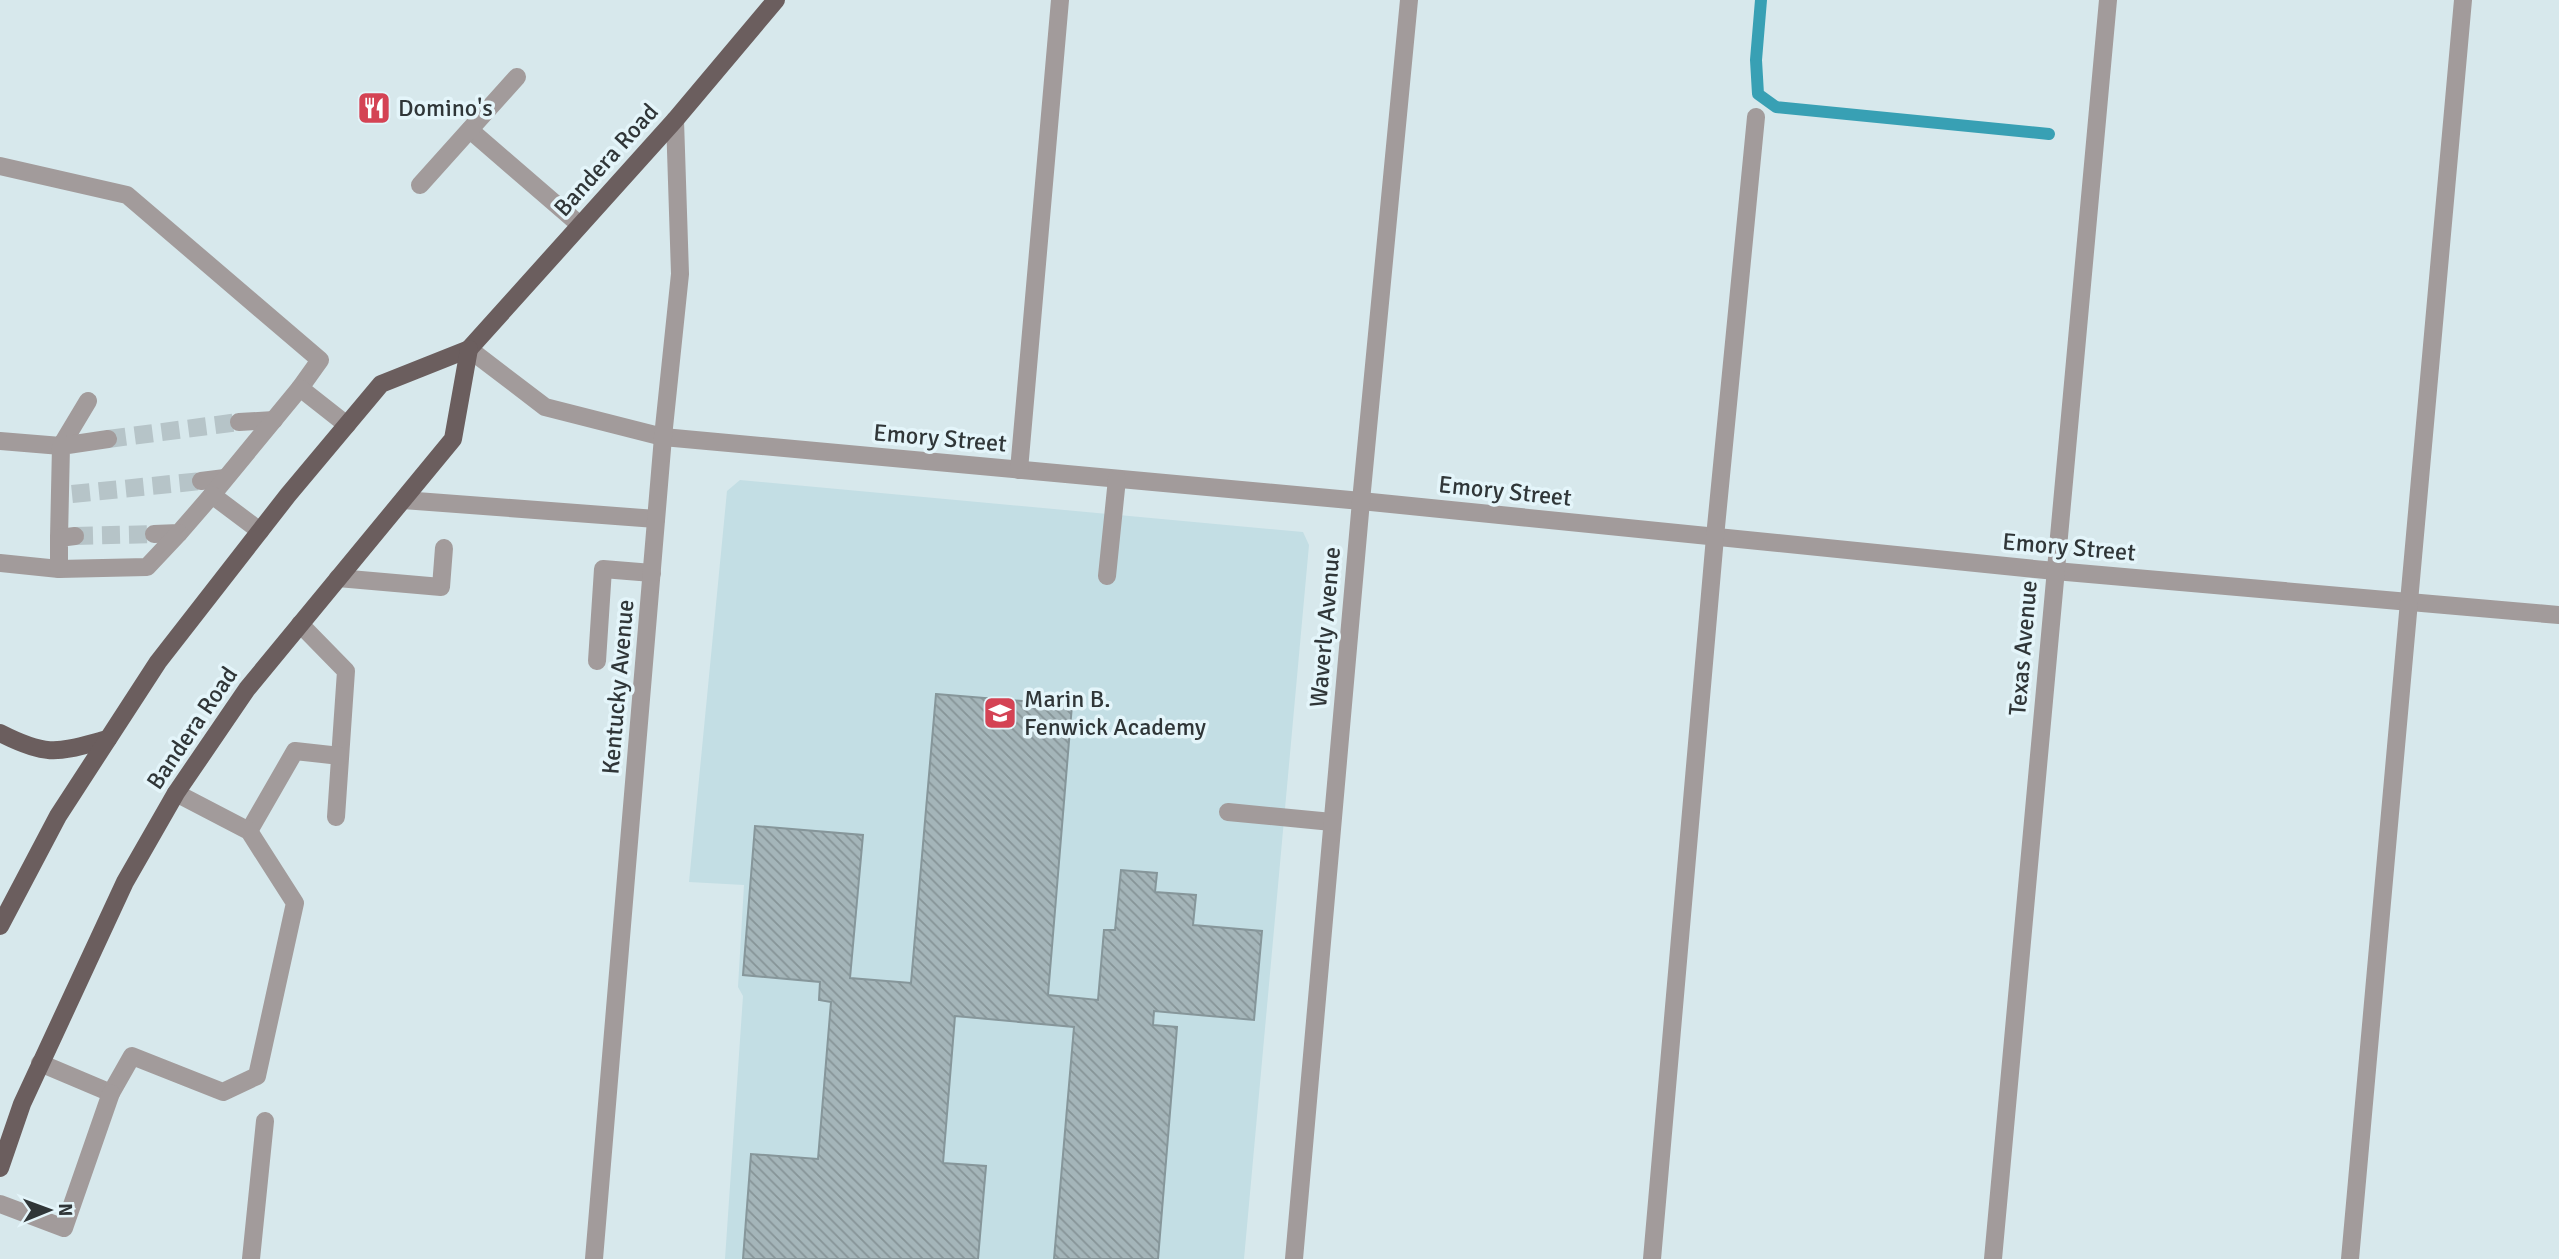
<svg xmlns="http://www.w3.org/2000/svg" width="2559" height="1259" font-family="Signika,sans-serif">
	<defs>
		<pattern id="building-back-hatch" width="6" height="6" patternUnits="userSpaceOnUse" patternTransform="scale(1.75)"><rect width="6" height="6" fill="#a4b5b9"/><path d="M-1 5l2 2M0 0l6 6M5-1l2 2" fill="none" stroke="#869497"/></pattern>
	</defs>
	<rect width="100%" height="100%" fill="#d7e8ec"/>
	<polygon fill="#c3dee4" points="740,480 1303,532 1309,545 1244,1259 725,1259 743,996 738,987 744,885 689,882 727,491"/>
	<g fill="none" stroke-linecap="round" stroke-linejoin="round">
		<polyline stroke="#38a0b4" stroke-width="12" points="1761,0 1756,60 1758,94 1776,107 2049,134"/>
	</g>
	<polygon fill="url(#building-back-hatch)" stroke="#86969a" stroke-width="2" points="936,694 1072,705 1048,995 1098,1000 1104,930 1115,930 1121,870 1157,873 1155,892 1196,895 1193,925 1262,931 1254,1020 1154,1011 1153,1025 1177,1027 1158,1259 1054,1259 1074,1027 955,1016 943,1163 986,1166 978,1259 743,1259 751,1154 818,1159 831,1002 819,1000 820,982 743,975 755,826 863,835 850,978 911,983"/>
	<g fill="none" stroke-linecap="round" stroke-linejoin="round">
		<g stroke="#b6c4c8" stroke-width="18" stroke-dasharray="18 9" stroke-linecap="butt">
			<polyline points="108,439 239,422"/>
			<polyline points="72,494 201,481"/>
			<polyline points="75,536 154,534"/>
		</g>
		<g stroke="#a29b9b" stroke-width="18">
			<polyline points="470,130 580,225"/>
			<polyline points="0,166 127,195 320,360 300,388"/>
			<polyline points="420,185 517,77"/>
			<polyline points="469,349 545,407 663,437 1361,501 2055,571 2559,615"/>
			<polyline points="239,422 274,420"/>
			<polyline points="0,441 61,446 88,401"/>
			<polyline points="1019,470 1060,0"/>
			<polyline points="201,481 225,478"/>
			<polyline points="403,500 656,519"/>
			<polyline points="260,531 212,495 300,388 347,425"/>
			<polyline points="154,534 179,533 212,495"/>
			<polyline points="59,538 61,446 108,439"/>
			<polyline points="0,563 59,569 147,567 179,533"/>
			<polyline points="59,569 59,538 75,536"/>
			<polyline points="1107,576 1117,479"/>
			<polyline points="338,578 441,587 444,548"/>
			<polyline points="300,624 346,671 336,817"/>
			<polyline points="597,661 603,569 652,573"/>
			<polyline points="1228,812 1332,822"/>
			<polyline points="249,831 295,751 340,756"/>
			<polyline points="40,1063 111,1093 132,1056 223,1092 257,1076 295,903 249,831 176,793"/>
			<polyline points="0,1204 64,1228 111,1093"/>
			<polyline points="251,1259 265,1121"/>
			<polyline points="594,1259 663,437 680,274 675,120"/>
			<polyline points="1294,1259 1361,501 1409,0"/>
			<polyline points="1652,1259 1715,537 1756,117"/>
			<polyline points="1993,1259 2108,0"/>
			<polyline points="2350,1259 2463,0"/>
		</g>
		<g stroke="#6b5e5e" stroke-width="18">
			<path d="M0,733C49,758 58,752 108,739"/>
			<polyline points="0,926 58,816 158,662 288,495 381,384 469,349 675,120 776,0"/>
			<polyline points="0,1168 22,1104 125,882 176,793 247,689 453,439 469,349"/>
		</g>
	</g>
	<defs>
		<symbol id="restaurant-square" viewBox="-11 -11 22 22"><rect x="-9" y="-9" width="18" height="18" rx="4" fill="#d44354" stroke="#e4f5fa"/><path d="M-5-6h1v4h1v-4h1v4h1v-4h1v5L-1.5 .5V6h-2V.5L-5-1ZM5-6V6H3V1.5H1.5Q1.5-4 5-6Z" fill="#fff"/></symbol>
		<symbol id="school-square" viewBox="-11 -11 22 22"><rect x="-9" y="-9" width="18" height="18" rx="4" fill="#d44354" stroke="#e4f5fa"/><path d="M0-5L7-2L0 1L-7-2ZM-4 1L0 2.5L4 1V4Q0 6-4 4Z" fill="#fff"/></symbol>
	</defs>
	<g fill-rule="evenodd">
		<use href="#restaurant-square" x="355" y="89" width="38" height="38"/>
		<use href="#school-square" x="981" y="694" width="38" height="38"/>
	</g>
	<g text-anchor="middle" stroke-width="7" stroke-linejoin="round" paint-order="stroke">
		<g font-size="24" fill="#303638" stroke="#e4f5fa" text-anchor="start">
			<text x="398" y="116">Domino's</text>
			<text x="1024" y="707">Marin B.<tspan x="1024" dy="28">Fenwick Academy</tspan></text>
		</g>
		<g font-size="24" fill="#303638" stroke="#e4f5fa">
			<text transform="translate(606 160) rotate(-48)" y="8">Bandera Road</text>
			<text transform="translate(940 438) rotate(5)" y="8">Emory Street</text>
			<text transform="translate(1505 491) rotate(6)" y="8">Emory Street</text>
			<text transform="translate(2069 547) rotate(5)" y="8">Emory Street</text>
			<text transform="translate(1325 627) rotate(-85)" y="8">Waverly Avenue</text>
			<text transform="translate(2023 648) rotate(-85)" y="8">Texas Avenue</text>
			<text transform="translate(618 687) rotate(-85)" y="8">Kentucky Avenue</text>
			<text transform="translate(192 728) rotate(-56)" y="8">Bandera Road</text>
		</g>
	</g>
	<g transform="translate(49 1210) rotate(89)" stroke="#e4f5fa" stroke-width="5" paint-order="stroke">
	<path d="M0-5L12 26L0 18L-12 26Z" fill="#303638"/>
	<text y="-10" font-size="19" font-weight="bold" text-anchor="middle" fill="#303638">N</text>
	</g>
</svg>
